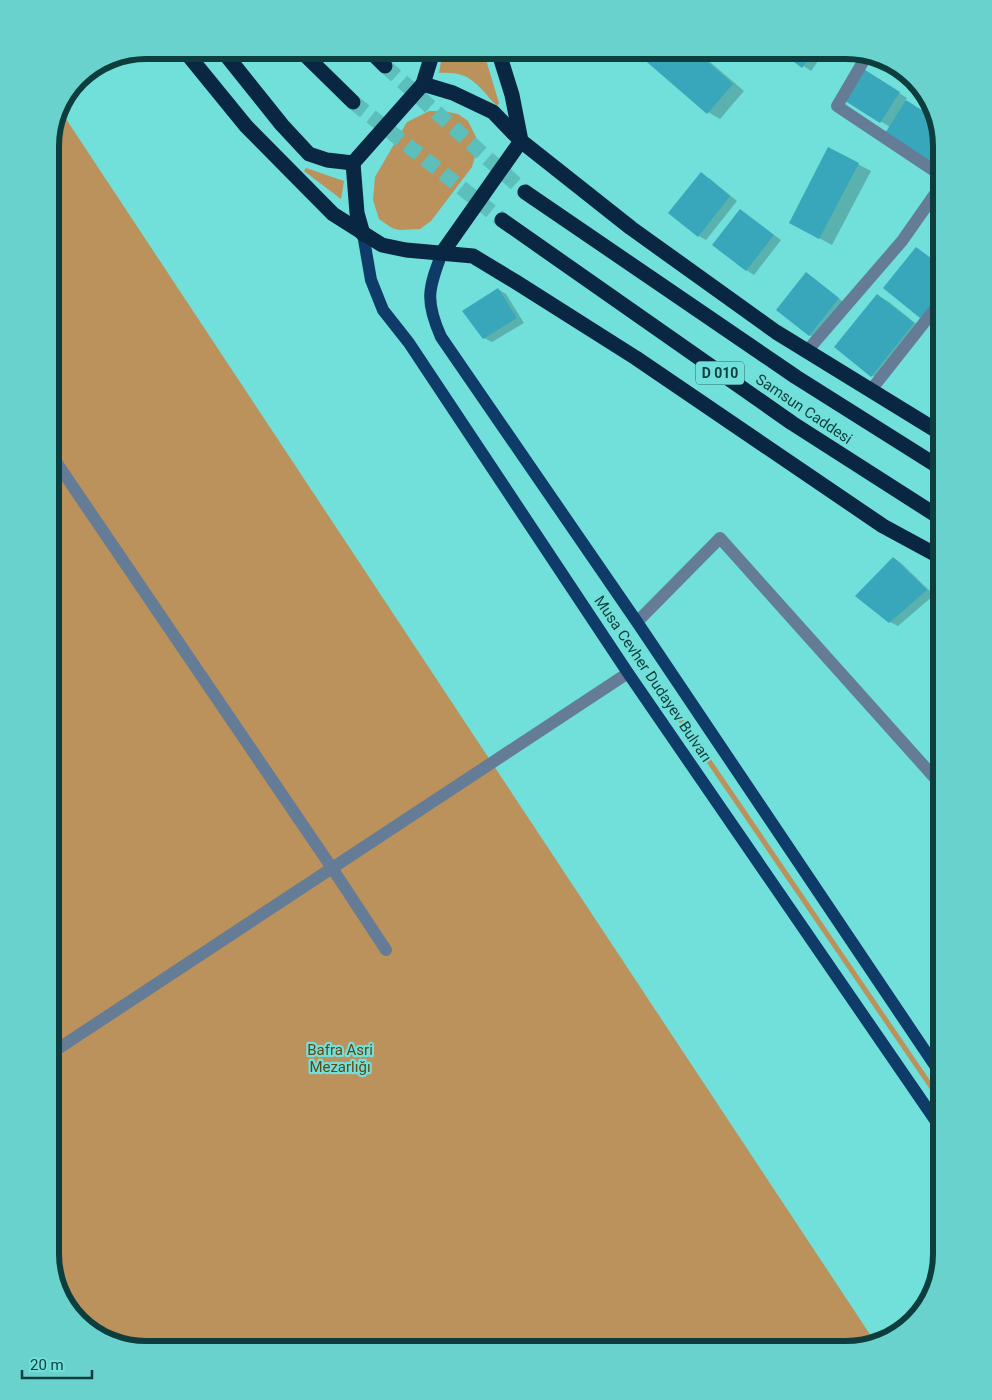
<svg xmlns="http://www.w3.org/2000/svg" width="992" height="1400" font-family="Roboto,sans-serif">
	<rect width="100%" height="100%" fill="#71dfda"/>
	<g fill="#bb915c">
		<path d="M443,50H483L499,103L497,106C476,84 471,71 439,73Z"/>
		<polygon points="58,111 66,119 875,1342 846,1350 140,1350 98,1337 63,1302 50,1254 50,140"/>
		<polygon points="429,111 443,111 458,114 468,121 476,137 476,153 472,167 431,221 420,229 399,230 392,228 379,219 373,200 375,177 407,122"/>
		<polygon points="306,168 344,181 341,199 304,171"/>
		<polygon points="665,692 942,1098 942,1107 660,694"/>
	</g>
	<g fill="#0003">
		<polygon points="635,50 696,50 744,91 720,119 708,112"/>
		<polygon points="780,50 826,50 811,71"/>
		<polygon points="870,74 907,98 905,101 935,119 942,146 942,160 938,166 930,162 890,127 844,99"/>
		<polygon points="829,149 871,171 832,245 802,229"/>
		<polygon points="709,178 737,201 706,240 699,236"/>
		<polygon points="741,211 781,240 754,275 746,270"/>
		<polygon points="917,248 942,266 942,313 933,324 921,317"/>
		<polygon points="807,274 846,304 817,339 809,335"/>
		<polygon points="498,289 506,294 524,323 492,342 484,338"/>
		<polygon points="877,295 889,302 925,331 883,382 871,375"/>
		<polygon points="894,558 901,563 934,595 898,626 890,622"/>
	</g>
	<g fill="#38a7bb">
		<polygon points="633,50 694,50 733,84 707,114"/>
		<polygon points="778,50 815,50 802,68"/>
		<polygon points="862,68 900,92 880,123 842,99"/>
		<polygon points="906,100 934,118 941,144 929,163 884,135"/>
		<polygon points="828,147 859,163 819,239 789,223"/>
		<polygon points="701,172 730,196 698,237 668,213"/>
		<polygon points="740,209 774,235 746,271 712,245"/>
		<polygon points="916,247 942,267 942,292 920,318 883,288"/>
		<polygon points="806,272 839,298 809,336 776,310"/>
		<polygon points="498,288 517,318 483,339 462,311"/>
		<polygon points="877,294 914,323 871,377 834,347"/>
		<polygon points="893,557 927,590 889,623 855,596"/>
	</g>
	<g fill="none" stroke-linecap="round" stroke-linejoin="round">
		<g stroke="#5dbfbb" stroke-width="15" stroke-dasharray="15 8" stroke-linecap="butt">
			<polyline points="385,66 525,192"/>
			<polyline points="353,102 502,220"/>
		</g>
		<g stroke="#657c96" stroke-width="12">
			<polyline points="867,55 837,106 942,176"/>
			<polyline points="807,351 902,241 942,184"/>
			<polyline points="871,390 942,300"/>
			<polyline points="50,453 332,868 386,950"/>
			<polyline points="637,622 720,538 942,786"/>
			<polyline points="50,1054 628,673"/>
		</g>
		<g stroke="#0e3b68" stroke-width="12">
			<polyline points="363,234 371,280 383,310 409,343 628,673 942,1130"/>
			<path d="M442,253C428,289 425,301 441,337L637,622L942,1076"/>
		</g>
		<g stroke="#092643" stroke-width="15">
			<polyline points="184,50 246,126 333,214 382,245 406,250 473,256 516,282 636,358 883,526 942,558"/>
			<polyline points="222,50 282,125 309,154 327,160 353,163 423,84 431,58 431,50"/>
			<polyline points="300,50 353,102"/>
			<polyline points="369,50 385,66"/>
			<polyline points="498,50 512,95 521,141 631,228 776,332 942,434"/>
			<polyline points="423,84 453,93 493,112 521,141 442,253"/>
			<polyline points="353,163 357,213 363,234"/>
			<polyline points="525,192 796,377 942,469"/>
			<polyline points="502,220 792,423 942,519"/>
		</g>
	</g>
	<g text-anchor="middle" stroke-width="4.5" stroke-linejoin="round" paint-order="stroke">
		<rect fill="#71dfda" stroke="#2b6e6c" stroke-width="1" x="696" y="361.5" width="48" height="23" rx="4"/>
		<g font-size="14" font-weight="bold" fill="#0d3e3d">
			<text x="720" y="378">D 010</text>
		</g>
		<g font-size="15" fill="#0d3e3d" stroke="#71dfda">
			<text transform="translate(804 409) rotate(34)" y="5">Samsun Caddesi</text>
			<text transform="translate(653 679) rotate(56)" y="5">Musa Cevher Dudayev Bulvarı</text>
		</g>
		<g font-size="15" fill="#68440e" stroke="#71dfda">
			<text x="340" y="1055">Bafra Asri<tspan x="340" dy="17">Mezarlığı</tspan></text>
		</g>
	</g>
	<path d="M0 0H992V1400H0ZM146 59H846A87 87 0 0 1 933 146V1254A87 87 0 0 1 846 1341H146A87 87 0 0 1 59 1254V146A87 87 0 0 1 146 59Z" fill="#69d2cd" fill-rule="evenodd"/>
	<path fill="none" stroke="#0d3e3d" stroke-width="6" d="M146 59H846A87 87 0 0 1 933 146V1254A87 87 0 0 1 846 1341H146A87 87 0 0 1 59 1254V146A87 87 0 0 1 146 59Z"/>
	<path d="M22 1370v8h70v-8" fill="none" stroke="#0d3e3d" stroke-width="2.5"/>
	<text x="30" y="1370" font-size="15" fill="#0d3e3d" stroke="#71dfda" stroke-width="4" paint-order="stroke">20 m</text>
</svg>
